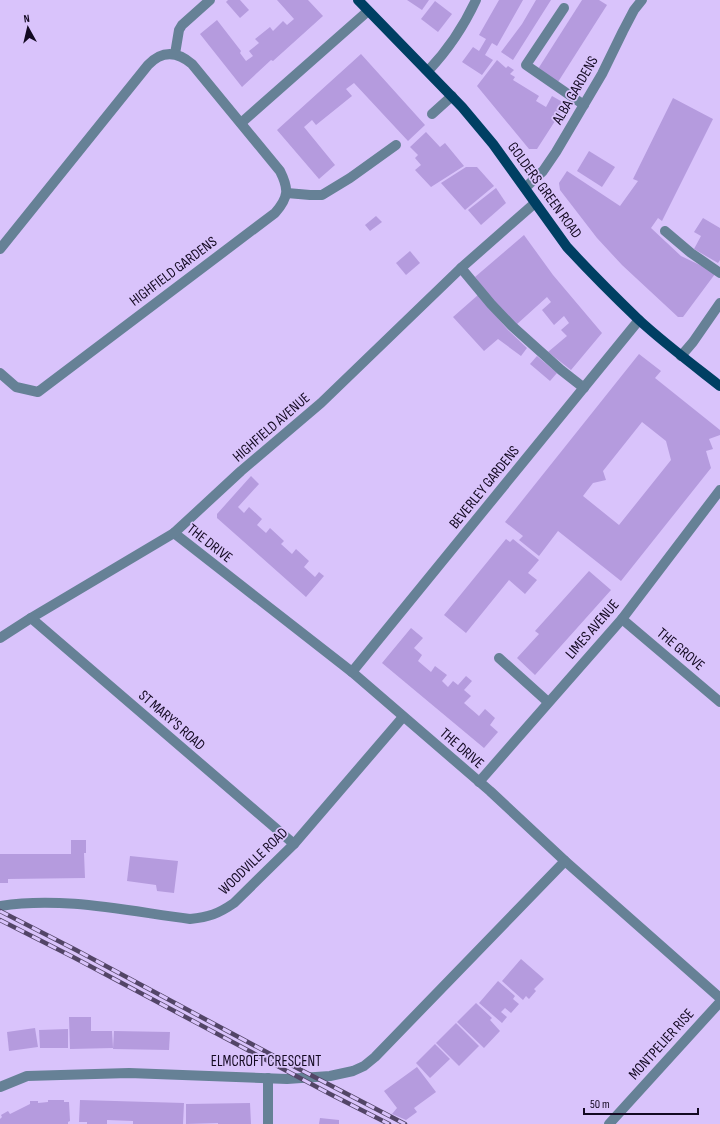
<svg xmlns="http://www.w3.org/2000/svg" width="720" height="1124" font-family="'Sofia Sans Condensed',sans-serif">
	<rect width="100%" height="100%" fill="#d9c3fb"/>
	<g fill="#b59bde" fill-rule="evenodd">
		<polygon points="228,0 240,0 249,10 240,18 226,2"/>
		<polygon points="277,0 308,0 323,16 273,61 271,60 242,87 200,34 217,20 241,51 240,53 246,61 253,56 249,51 259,43 255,39 270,27 273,31 283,21 287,25 294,19"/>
		<polygon points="407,0 429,0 422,10"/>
		<polygon points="499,0 523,0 497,46 492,43 485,55 493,60 482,75 462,62 473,47 479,51 486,39 479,35"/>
		<polygon points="536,0 551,0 513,60 501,52 522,24"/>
		<polygon points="582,0 599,0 607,5 558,82 538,69"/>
		<polygon points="435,1 452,14 438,32 421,19"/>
		<polygon points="361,54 425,125 408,141 354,83 346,89 352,96 316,125 312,120 304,127 335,165 319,179 277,130"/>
		<polygon points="497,60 506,68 508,66 514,70 510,74 515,77 513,80 539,96 536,101 546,107 552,96 566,104 537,149 529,149 477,86"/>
		<polygon points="673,98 713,119 662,221 658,218 651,228 681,256 704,267 715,274 683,317 678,317 622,265 597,238 560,190 559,183 567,171 620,206 638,181 633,179"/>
		<polygon points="426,132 440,147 445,143 464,166 431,187 415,170 421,165 415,158 418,155 410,147"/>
		<polygon points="589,151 615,167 602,187 577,171"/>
		<polygon points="466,167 477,167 494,186 465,210 441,183"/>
		<polygon points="496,188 506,203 481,225 468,210"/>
		<polygon points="376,216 382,222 370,231 365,225"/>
		<polygon points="703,218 720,228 720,260 718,263 694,249 701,236 694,232"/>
		<polygon points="524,235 553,275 602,333 571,370 548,352 567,336 561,330 569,323 564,316 554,325 542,310 551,302 547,297 516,325 488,294 475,277"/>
		<polygon points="410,251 420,263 406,275 396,263"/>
		<polygon points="478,295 508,330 527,348 521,356 498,339 484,351 453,317"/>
		<path d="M639,354L661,371L655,378L720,430V435L709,439L713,449L706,451L711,468L621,581L558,531L539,556L519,540L523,536L505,522ZM642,422L666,441L671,460L619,525L583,496L593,483L606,480L603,471Z"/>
		<polygon points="537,356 557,373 550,381 530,364"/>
		<polygon points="251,476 259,484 238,507 244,513 249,507 262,519 257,525 266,533 270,528 284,541 281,544 292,554 296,549 309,561 304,567 315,577 319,572 324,576 306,597 217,518 217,514"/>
		<polygon points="506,539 510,542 513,539 539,560 528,573 537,580 525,594 509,580 466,633 444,615"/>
		<polygon points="589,571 611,590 535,675 517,658 539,634 535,631"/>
		<polygon points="411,628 423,638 414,648 422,655 418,661 431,672 435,666 447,675 442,681 448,687 453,681 458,685 466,676 472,681 464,690 471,696 464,703 479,716 485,709 495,718 490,725 498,732 484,748 382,663"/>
		<polygon points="71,840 86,840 86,853 84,853 85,878 8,879 8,883 0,883 0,854 71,854"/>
		<polygon points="130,856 178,861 174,893 157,891 156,885 127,881"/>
		<polygon points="521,959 544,979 534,989 536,991 529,999 526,996 523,1000 502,981"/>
		<polygon points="498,981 515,996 513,999 519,1004 511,1013 505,1008 501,1012 507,1017 502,1023 479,1003"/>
		<polygon points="476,1003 492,1018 490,1020 500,1031 484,1048 457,1022"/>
		<polygon points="69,1017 91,1017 91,1031 112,1031 113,1048 70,1049"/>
		<polygon points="456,1023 479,1046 459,1066 436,1043"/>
		<polygon points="35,1028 38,1047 9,1051 7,1032"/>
		<polygon points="68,1029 68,1048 40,1048 39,1030"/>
		<polygon points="114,1031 170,1032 169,1050 113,1049"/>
		<polygon points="435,1044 450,1059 430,1078 416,1063"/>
		<polygon points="417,1067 436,1092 414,1108 417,1112 406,1120 392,1114 397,1108 384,1091"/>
		<polygon points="48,1100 64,1100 64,1102 69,1102 70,1121 68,1122 68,1124 0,1124 0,1119 2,1117 1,1115 8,1111 10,1114 30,1104 30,1101 38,1101 38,1103 48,1102"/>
		<polygon points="80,1100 184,1103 183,1124 133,1124 133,1121 107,1120 107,1124 87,1124 87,1122 79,1122"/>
		<polygon points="250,1103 251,1124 218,1124 218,1123 186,1124 186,1104"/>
		<polygon points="320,1118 339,1120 339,1124 319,1124"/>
	</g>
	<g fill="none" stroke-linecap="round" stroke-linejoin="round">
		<g stroke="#668196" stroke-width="10">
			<polyline points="564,8 526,65 584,105"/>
			<polyline points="175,54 179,30 182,25 210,0"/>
			<path d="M428,71C447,51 464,26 476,0"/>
			<polyline points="432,114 452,96"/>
			<polyline points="241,123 368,11"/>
			<polyline points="525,188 543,171 556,152 602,74 623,31 634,10 642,0"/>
			<polyline points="287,193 310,195 322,195 350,178 396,145"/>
			<polyline points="665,231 691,253 720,273"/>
			<path d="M0,249L148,65C162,50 177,51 192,64L280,171C289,189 289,197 275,213L38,392L16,387L0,373"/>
			<polyline points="461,268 491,304 512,326 561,370 584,388"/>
			<polyline points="681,356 693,342 720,303"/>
			<polyline points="174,533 352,672 490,791 565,861 720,998"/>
			<polyline points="31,618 294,844"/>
			<polyline points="622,619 720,702"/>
			<polyline points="0,638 31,618 174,533 241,471 321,403 461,268 535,203"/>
			<polyline points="499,658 548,702"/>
			<polyline points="352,672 639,320"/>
			<polyline points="479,782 622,619 720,490"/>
			<path d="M0,906C63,896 127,911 190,919C209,917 218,914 234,903L294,844L403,717"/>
			<polyline points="0,1087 27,1076 129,1073 287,1079 330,1076 353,1071 364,1066 375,1057 565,861"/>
			<polyline points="268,1124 268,1078"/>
			<polyline points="609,1124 720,1002"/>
		</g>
		<path stroke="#003f63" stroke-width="10" d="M358,0L462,107L493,144L567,247C590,272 614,296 639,320C664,343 692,364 720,386"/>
		<defs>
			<g id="rail">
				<polyline points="0,911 76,950 274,1056 405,1124"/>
				<polyline points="0,920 73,957 330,1094 389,1124"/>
			</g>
		</defs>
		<use href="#rail" stroke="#534567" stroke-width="4.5"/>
		<use href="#rail" stroke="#d9c3fb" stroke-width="3" stroke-dasharray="9" stroke-linecap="butt"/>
	</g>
	<g text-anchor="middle" stroke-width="3.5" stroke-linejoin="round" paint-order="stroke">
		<g font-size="15" fill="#130921" stroke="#d9c3fb">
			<text transform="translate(575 90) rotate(-60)" y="5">ALBA GARDENS</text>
			<text transform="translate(545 190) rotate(54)" y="5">GOLDERS GREEN ROAD</text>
			<text transform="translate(173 271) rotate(-37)" y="5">HIGHFIELD GARDENS</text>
			<text transform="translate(271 427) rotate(-41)" y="5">HIGHFIELD AVENUE</text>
			<text transform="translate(484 487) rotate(-51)" y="5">BEVERLEY GARDENS</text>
			<text transform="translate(210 543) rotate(38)" y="5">THE DRIVE</text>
			<text transform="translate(592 629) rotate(-49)" y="5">LIMES AVENUE</text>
			<text transform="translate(681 649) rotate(40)" y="5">THE GROVE</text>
			<text transform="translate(172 720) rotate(41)" y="5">ST MARY'S ROAD</text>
			<text transform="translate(462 748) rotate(41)" y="5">THE DRIVE</text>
			<text transform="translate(253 861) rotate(-44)" y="5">WOODVILLE ROAD</text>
			<text transform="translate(661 1044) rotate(-48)" y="5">MONTPELIER RISE</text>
			<text x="266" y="1066">ELMCROFT CRESCENT</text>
		</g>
	</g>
	<g transform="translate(28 28) rotate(352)" stroke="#d9c3fb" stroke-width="3" paint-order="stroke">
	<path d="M0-3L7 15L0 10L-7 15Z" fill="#130921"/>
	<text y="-6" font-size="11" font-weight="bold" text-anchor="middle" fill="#130921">N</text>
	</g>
	<path d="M584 1108v6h114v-6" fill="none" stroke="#130921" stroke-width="2"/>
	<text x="590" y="1108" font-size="12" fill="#130921" stroke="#d9c3fb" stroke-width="3" paint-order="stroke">50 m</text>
</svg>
